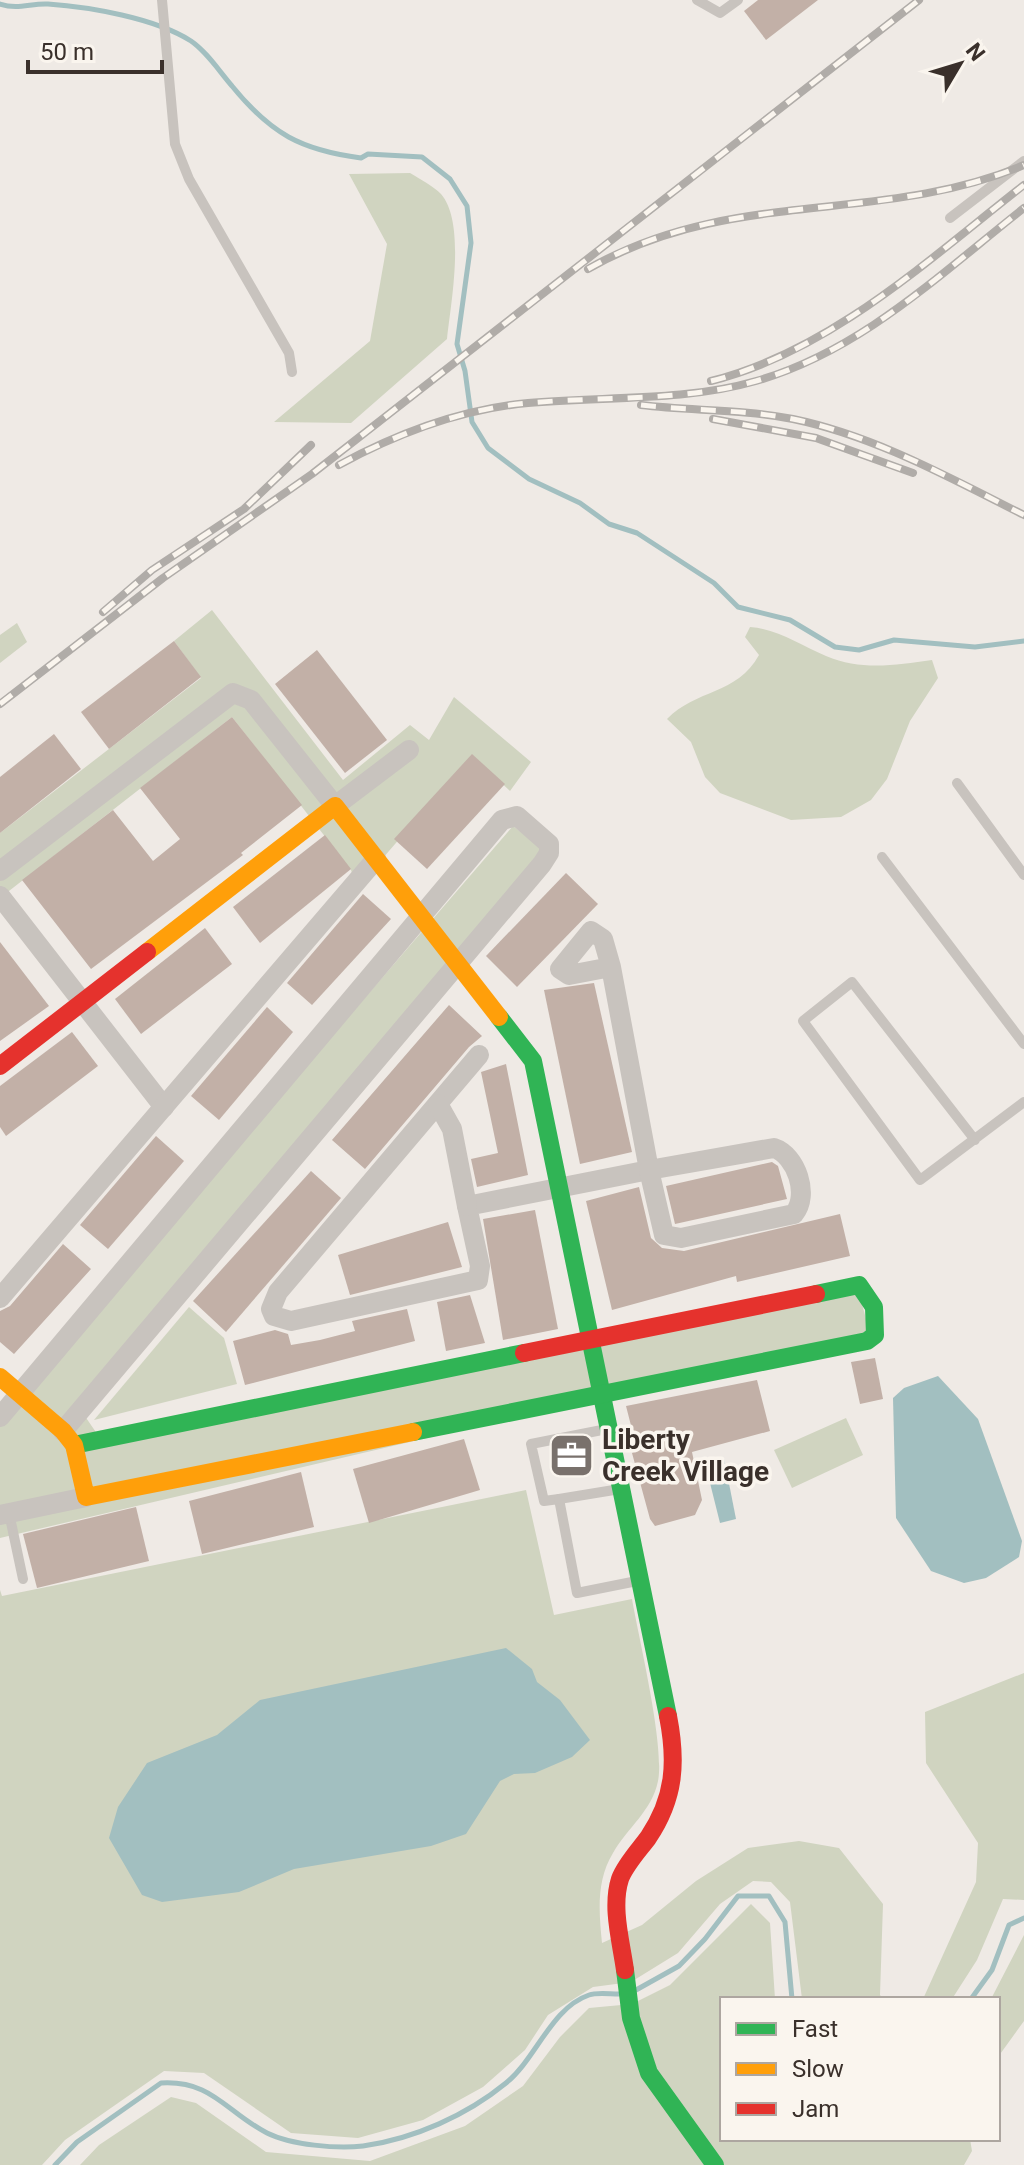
<svg xmlns="http://www.w3.org/2000/svg" width="1024" height="2165" font-family="Roboto,sans-serif">
	<rect width="100%" height="100%" fill="#efeae5"/>
	<g fill="#d0d4c0">
		<path d="M410,173C420,179 433,186 441,194C466,223 451,302 447,339L351,423L274,422L370,341L387,244L349,174Z"/>
		<polygon points="212,610 343,780 410,725 429,740 454,697 531,762 510,791 472,755 357,888 351,870 232,717 0,898 0,833 201,678 174,641"/>
		<polygon points="17,623 27,642 0,663 0,635"/>
		<path d="M750,627C778,629 800,645 826,656C862,671 895,665 932,660L938,678L910,721L887,779L871,800L841,817L791,820L720,793L705,777L691,742L667,719C696,689 737,695 759,655L745,637Z"/>
		<polygon points="513,826 544,850 78,1406 104,1444 858,1289 870,1334 0,1538 0,1421"/>
		<polygon points="189,1307 224,1338 237,1384 94,1420"/>
		<polygon points="846,1418 863,1455 792,1488 774,1450"/>
		<path d="M526,1490L554,1615L632,1599C639,1639 665,1746 658,1781C652,1811 627,1828 613,1853C596,1881 599,1912 602,1943L642,1925L696,1881L748,1848L799,1841L839,1848L883,1904L880,1995L883,1999H802L790,1902L771,1882L753,1881L720,1904L678,1953L631,1982L593,1987L548,2015L525,2050L483,2087L423,2120L358,2138L291,2133L204,2073L164,2071L65,2140L42,2165H0V1590L2,1596Z"/>
		<polygon points="1024,1673 1024,1900 1003,1899 977,1960 952,1999 923,1999 976,1882 978,1843 926,1763 925,1712"/>
		<polygon points="751,1904 770,1923 775,1999 722,1999 722,2139 970,2139 972,2151 964,2165 80,2165 99,2145 171,2097 196,2103 266,2152 370,2161 465,2126 523,2086 560,2037 589,2008 632,2004 670,1985"/>
		<polygon points="1024,1935 1024,2021 998,2057 998,1999 991,1999"/>
	</g>
	<g fill="#a2bfc0">
		<polygon points="938,1376 978,1419 1022,1541 1019,1557 986,1578 964,1583 931,1571 896,1518 893,1398 904,1388"/>
		<polygon points="724,1458 736,1519 720,1523 705,1463"/>
		<polygon points="506,1648 532,1669 537,1682 560,1700 590,1740 572,1757 535,1773 514,1774 500,1781 466,1834 431,1846 294,1869 239,1892 162,1902 142,1895 109,1838 118,1807 147,1763 217,1735 260,1700"/>
	</g>
	<g fill="none" stroke-linecap="round" stroke-linejoin="round">
		<g stroke="#a2bfc0" stroke-width="5">
			<path d="M0,4C18,10 31,3 48,4C90,7 155,18 191,41C207,52 219,71 232,86C271,134 301,150 361,158L368,154L422,157L450,179L467,206L471,243L457,344L465,371L472,422L488,448L529,479L580,503L609,524L637,533L714,583L738,607L790,620L835,647L859,650L894,640L975,647L1024,641"/>
			<polyline points="636,1990 679,1966 705,1939 738,1896 769,1896 785,1922 792,1999"/>
			<polyline points="971,1999 992,1970 1009,1925 1024,1918"/>
			<path d="M55,2165L77,2142L161,2083C212,2080 226,2112 267,2133C291,2145 337,2149 363,2146C414,2139 467,2115 506,2083C536,2059 551,2008 589,1995C597,1992 609,1994 619,1994"/>
		</g>
	</g>
	<g fill="#c2b0a7">
		<polygon points="758,0 818,0 766,40 744,11"/>
		<polygon points="174,641 201,677 109,749 81,712"/>
		<polygon points="317,650 387,740 345,773 275,684"/>
		<polygon points="232,717 302,805 241,853 243,855 91,969 22,880 113,810 153,861 180,839 140,788"/>
		<polygon points="54,734 81,769 0,833 0,777"/>
		<polygon points="472,754 505,784 427,869 394,839"/>
		<polygon points="325,835 351,869 260,943 233,907"/>
		<polygon points="566,873 598,904 517,987 486,956"/>
		<polygon points="363,894 391,919 312,1005 287,983"/>
		<polygon points="205,928 232,964 141,1034 115,999"/>
		<polygon points="0,942 49,1006 0,1041"/>
		<polygon points="594,983 632,1152 580,1164 544,990"/>
		<polygon points="449,1005 482,1036 469,1047 365,1169 332,1140"/>
		<polygon points="267,1007 293,1032 219,1120 191,1096"/>
		<polygon points="72,1032 98,1066 6,1136 0,1127 0,1086"/>
		<polygon points="506,1064 528,1175 477,1187 471,1159 498,1153 481,1072"/>
		<polygon points="156,1136 184,1161 108,1249 80,1225"/>
		<polygon points="772,1162 778,1166 787,1199 675,1224 666,1186"/>
		<polygon points="311,1171 341,1198 226,1332 193,1301"/>
		<polygon points="639,1187 651,1238 662,1248 684,1251 840,1214 850,1256 737,1282 736,1276 612,1310 586,1201"/>
		<polygon points="535,1210 558,1329 503,1340 483,1219"/>
		<polygon points="448,1222 462,1267 350,1295 338,1255"/>
		<polygon points="63,1244 91,1269 14,1354 0,1342 0,1311 10,1306"/>
		<polygon points="470,1295 485,1343 446,1351 437,1302"/>
		<polygon points="407,1309 415,1341 245,1385 233,1341 275,1330 288,1334 291,1345 320,1340 355,1331 352,1321"/>
		<polygon points="875,1358 883,1399 860,1404 851,1362"/>
		<polygon points="757,1380 770,1431 692,1452 702,1500 695,1515 655,1526 650,1519 632,1453 637,1449 626,1406"/>
		<polygon points="464,1439 480,1490 369,1523 353,1469"/>
		<polygon points="587,1443 591,1461 559,1468 555,1450"/>
		<polygon points="301,1472 314,1527 202,1554 189,1501"/>
		<polygon points="136,1507 149,1561 37,1588 23,1534"/>
	</g>
	<g fill="none" stroke-linecap="round" stroke-linejoin="round">
		<g stroke="#c8c3be" stroke-width="10">
			<polyline points="162,0 175,144 189,179 289,353 292,372"/>
			<polyline points="697,0 720,13 738,0"/>
			<polyline points="950,218 1024,161"/>
			<polyline points="957,783 1024,875"/>
			<polyline points="882,857 1024,1044"/>
			<polyline points="975,1140 852,982 803,1021 920,1180 1024,1102"/>
			<polyline points="607,1429 531,1444 544,1501 559,1499 577,1593 637,1581"/>
			<polyline points="559,1499 620,1489"/>
			<polyline points="9,1513 23,1579"/>
		</g>
		<g stroke="#c8c3be" stroke-width="20">
			<polyline points="0,871 233,693 251,700 335,806 409,750"/>
			<polyline points="0,896 164,1107"/>
			<polyline points="479,1055 278,1292 271,1309 274,1316 291,1321 478,1280 480,1266 467,1206 649,1170 611,967 603,939 591,931 560,969 569,975 611,967"/>
			<polyline points="438,1104 452,1129 467,1206"/>
			<path d="M774,1148C796,1155 810,1195 794,1214L681,1238L664,1235L649,1170Z"/>
			<polyline points="0,1298 376,859"/>
			<polyline points="0,1417 502,820 517,816 549,844 549,853 542,864 63,1431"/>
			<polyline points="0,1515 86,1497"/>
		</g>
		<g stroke="#30b455" stroke-width="18">
			<polyline points="499,1017 533,1061 668,1716"/>
			<polyline points="413,1432 867,1341 875,1335 874,1307 859,1285 816,1294"/>
			<polyline points="74,1445 524,1353"/>
			<polyline points="625,1970 631,2018 649,2073 715,2165"/>
		</g>
		<g stroke="#ff9f0a" stroke-width="18">
			<polyline points="147,952 335,806 499,1017"/>
			<polyline points="0,1377 63,1431 74,1445 86,1497 413,1432"/>
		</g>
		<g stroke="#e5322d" stroke-width="18">
			<polyline points="0,1066 147,952"/>
			<polyline points="524,1353 816,1294"/>
			<path d="M625,1970C621,1941 611,1907 620,1879C625,1865 639,1850 648,1838C675,1798 677,1762 668,1716"/>
		</g>
		<defs>
			<g id="rail">
				<path d="M588,269C733,186 879,226 1024,165"/>
				<path d="M711,381C831,351 929,259 1024,185"/>
				<path d="M641,405C691,411 743,409 793,419C875,436 950,478 1024,515"/>
				<polyline points="713,419 816,438 913,473"/>
				<path d="M339,465C396,434 462,409 528,403C603,396 683,402 756,381C861,351 940,274 1024,208"/>
				<polyline points="103,612 152,570 244,509 311,445"/>
				<polyline points="0,704 163,578 312,474 919,0"/>
			</g>
		</defs>
		<use href="#rail" stroke="#b0aca8" stroke-width="8"/>
		<use href="#rail" stroke="#faf5ee" stroke-width="5" stroke-dasharray="15" stroke-linecap="butt"/>
	</g>
	<defs>
		<symbol id="office-square" viewBox="-11 -11 22 22"><rect x="-9" y="-9" width="18" height="18" rx="4" fill="#79716c" stroke="#faf5ee"/><path d="M-6-3h4V-5.5h4V-3h4V5H-6ZM-1-4.5V-3h2v-1.5ZM-6 0V1H6V0Z" fill="#fff"/></symbol>
	</defs>
	<g fill-rule="evenodd">
		<use href="#office-square" x="546" y="1430" width="51" height="51"/>
	</g>
	<g text-anchor="middle" stroke-width="7" stroke-linejoin="round" paint-order="stroke">
		<g font-size="28" font-weight="bold" fill="#3a302b" stroke="#faf5ee" text-anchor="start">
			<text x="602" y="1449">Liberty<tspan x="602" dy="32">Creek Village</tspan></text>
		</g>
	</g>
	<rect x="720" y="1997" width="280" height="144" fill="#faf5ee" stroke="#ada6a0" stroke-width="2"/>
	<rect x="736" y="2023" width="40" height="12" fill="#30b455" stroke="#ada6a0" stroke-width="2"/>
	<text x="792" y="2037" font-size="24" fill="#3a302b">Fast</text>
	<rect x="736" y="2063" width="40" height="12" fill="#ff9f0a" stroke="#ada6a0" stroke-width="2"/>
	<text x="792" y="2077" font-size="24" fill="#3a302b">Slow</text>
	<rect x="736" y="2103" width="40" height="12" fill="#e5322d" stroke="#ada6a0" stroke-width="2"/>
	<text x="792" y="2117" font-size="24" fill="#3a302b">Jam</text>
	<g transform="translate(960 64) rotate(52)" stroke="#faf5ee" stroke-width="6" paint-order="stroke">
	<path d="M0-6L14 30L0 20L-14 30Z" fill="#3a302b"/>
	<text y="-12" font-size="22" font-weight="bold" text-anchor="middle" fill="#3a302b">N</text>
	</g>
	<path d="M28 60v12h134v-12" fill="none" stroke="#3a302b" stroke-width="4"/>
	<text x="40" y="60" font-size="24" fill="#3a302b" stroke="#faf5ee" stroke-width="6" paint-order="stroke">50 m</text>
</svg>
